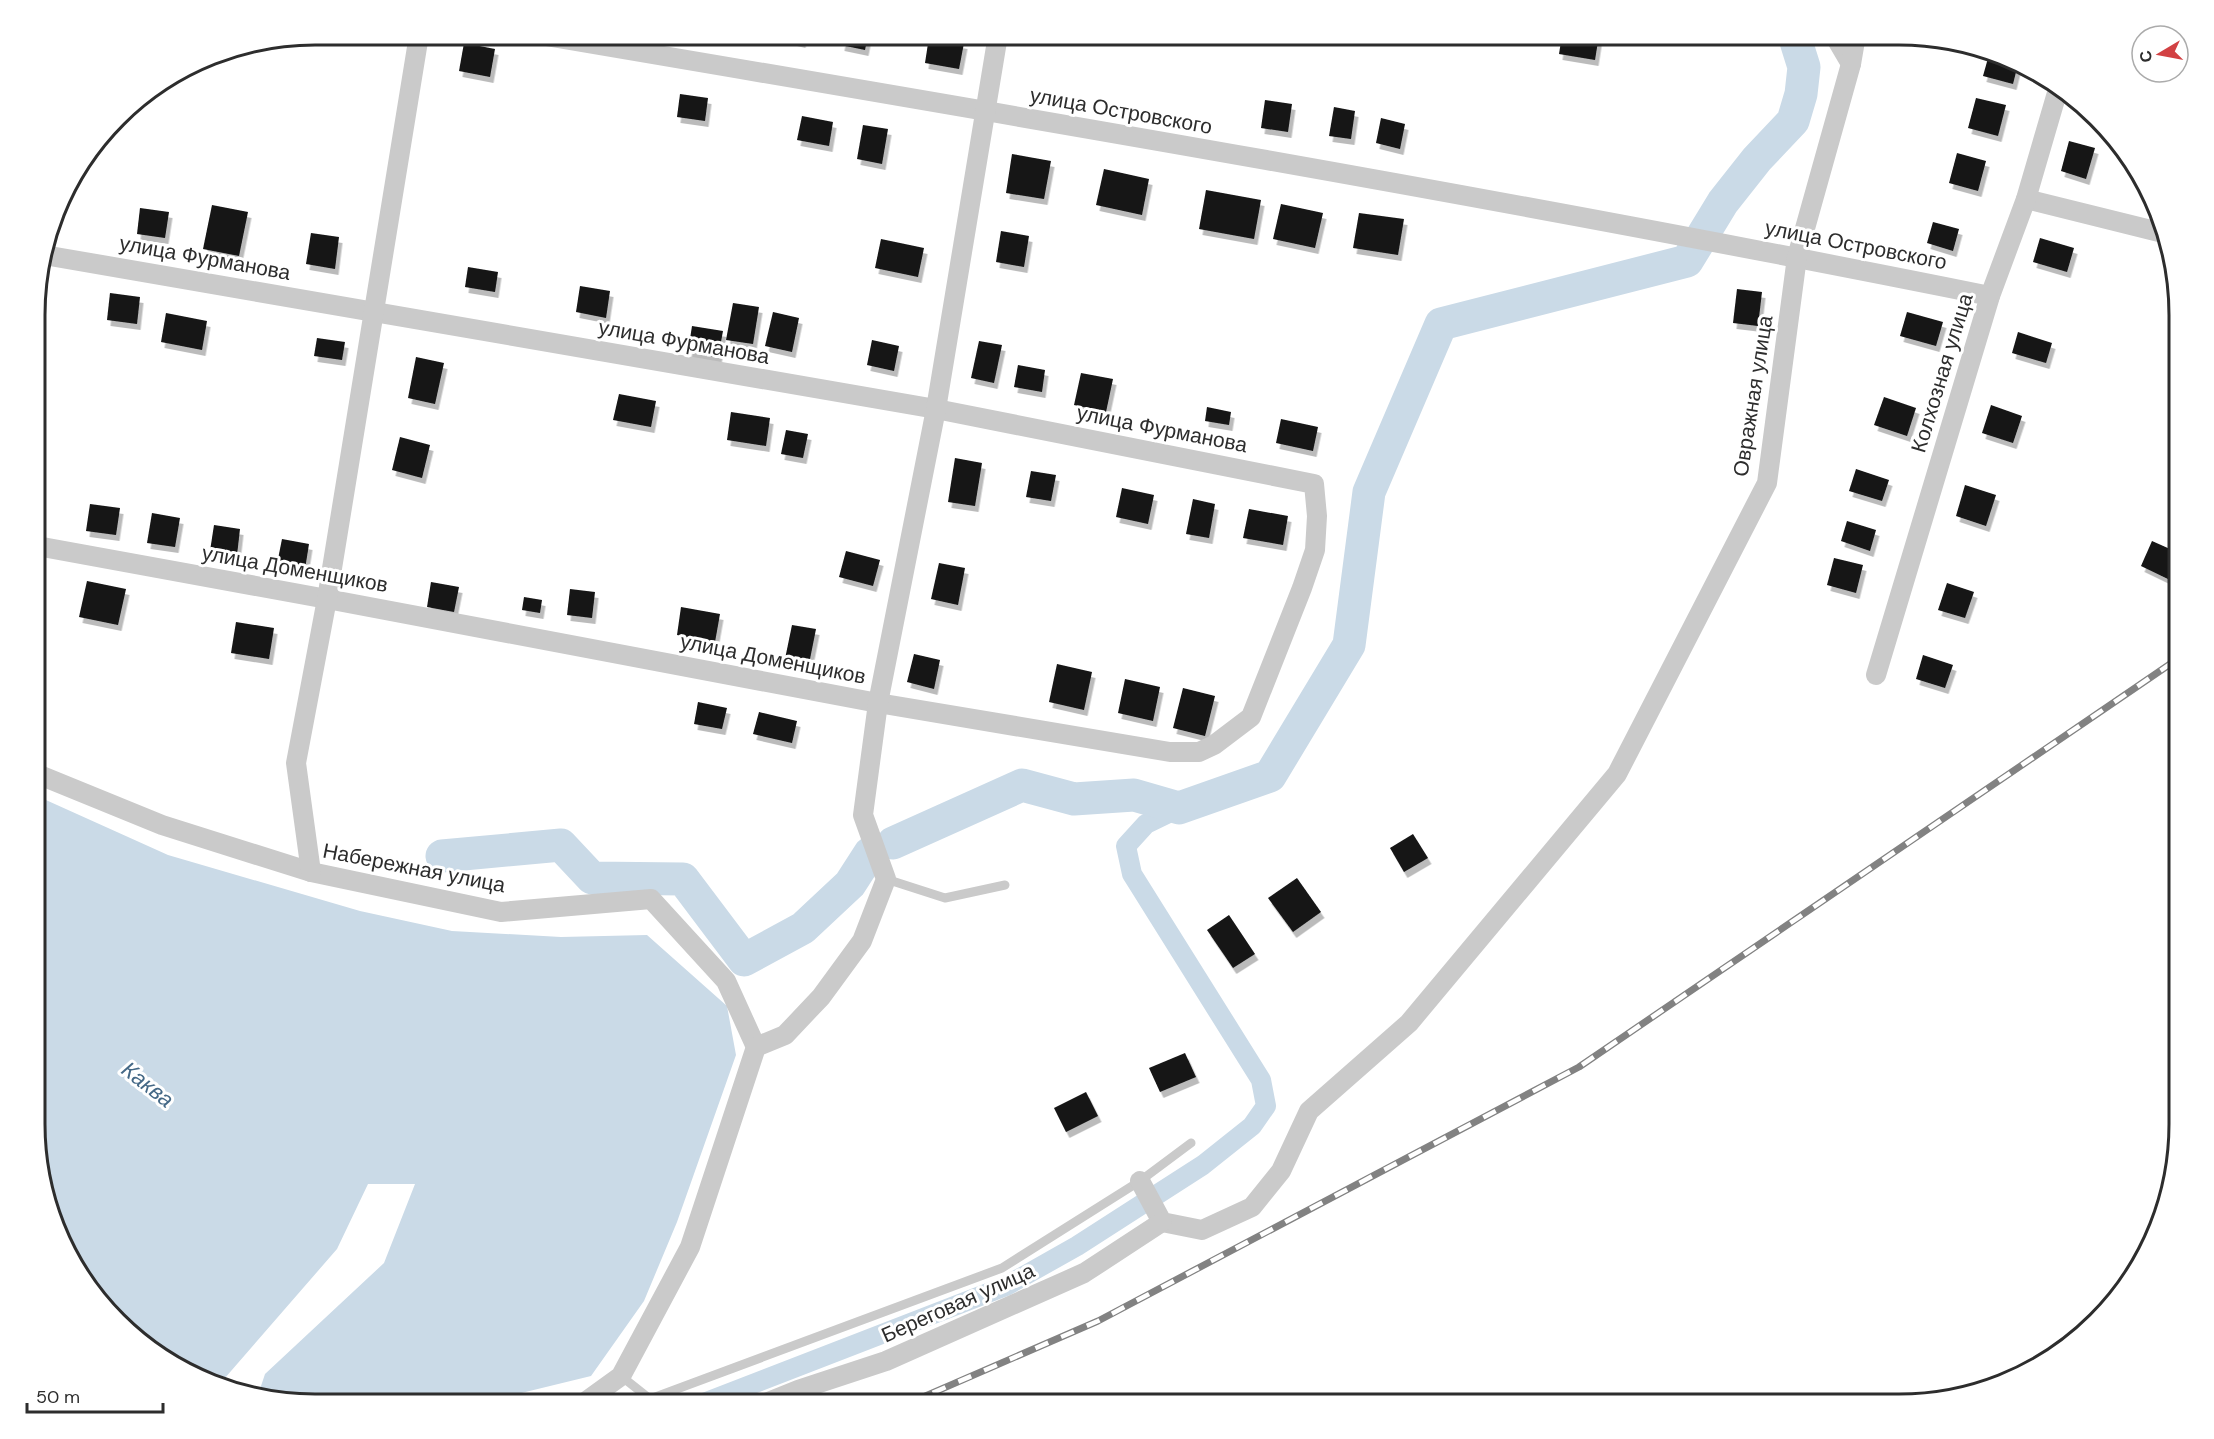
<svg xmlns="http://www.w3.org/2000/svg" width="2214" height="1439" font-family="'DM Sans',sans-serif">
	<defs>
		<filter id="shadow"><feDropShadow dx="3.5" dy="6" stdDeviation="0" flood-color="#0004"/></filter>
	</defs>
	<rect width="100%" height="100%" fill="#fff"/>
	<polygon fill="#cadae7" points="37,796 168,855 360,911 452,931 561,937 647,935 727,1006 736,1055 677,1222 644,1301 591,1376 476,1404 314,1404 258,1395 265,1374 384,1263 415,1184 368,1184 337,1249 218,1386 159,1357 72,1265 37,1160"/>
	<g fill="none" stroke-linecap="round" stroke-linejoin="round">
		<polyline stroke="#cadae7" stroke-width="20" points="701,1404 1006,1286 1077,1246 1203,1165 1252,1126 1266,1106 1261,1080 1132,874 1126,846 1146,824 1179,808"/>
		<g stroke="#cadae7" stroke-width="33">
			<polyline points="893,843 1022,785 1074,799 1134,795 1179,808 1270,776 1349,645 1369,492 1441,324 1687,261 1723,202 1757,159 1793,121 1801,94 1804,67 1794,35"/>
			<polyline points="442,856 561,845 592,878 683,879 744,960 803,928 850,884 870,853"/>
		</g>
	</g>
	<g fill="#141414" filter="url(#shadow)">
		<polygon points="777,35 804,35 802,42 777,36"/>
		<polygon points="843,35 868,35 865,50 841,45"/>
		<polygon points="1562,35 1599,35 1595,60 1559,54"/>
		<polygon points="929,37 964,43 959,69 925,63"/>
		<polygon points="464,43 495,49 490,77 459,71"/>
		<polygon points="1990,51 2018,64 2013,84 1983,76"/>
		<polygon points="680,94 708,98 705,121 677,117"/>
		<polygon points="1976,98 2006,105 1998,136 1968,128"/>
		<polygon points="1265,100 1292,104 1288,132 1261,128"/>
		<polygon points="1334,107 1355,111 1351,139 1329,136"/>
		<polygon points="802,116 833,122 829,146 797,140"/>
		<polygon points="1381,118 1405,124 1400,149 1376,143"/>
		<polygon points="863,125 888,129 882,164 857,159"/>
		<polygon points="2069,141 2095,148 2086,179 2061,171"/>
		<polygon points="1957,153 1986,161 1978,191 1949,183"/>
		<polygon points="1012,154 1051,161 1044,199 1006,193"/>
		<polygon points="1104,169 1149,179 1142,215 1096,205"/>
		<polygon points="1206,190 1261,200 1254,239 1199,229"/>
		<polygon points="1281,204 1323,213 1315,248 1273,239"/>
		<polygon points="212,205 248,212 239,256 203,249"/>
		<polygon points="140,208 169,212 165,238 137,234"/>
		<polygon points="1359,213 1404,219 1398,255 1353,248"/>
		<polygon points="1933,222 1959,229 1953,251 1927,243"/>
		<polygon points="1001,231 1029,236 1024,267 996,262"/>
		<polygon points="311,233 339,237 335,269 306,264"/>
		<polygon points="2040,238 2074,248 2067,272 2033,262"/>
		<polygon points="881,239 924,248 918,277 875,268"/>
		<polygon points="468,267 498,272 495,292 465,287"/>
		<polygon points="580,286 610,291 606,318 576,312"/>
		<polygon points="1737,289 1762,292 1758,326 1733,323"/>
		<polygon points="110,293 140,297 137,324 107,320"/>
		<polygon points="733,303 759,307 753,344 726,340"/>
		<polygon points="773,312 799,318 792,352 765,346"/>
		<polygon points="1907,312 1943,322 1936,346 1900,336"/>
		<polygon points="166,313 207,321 202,350 161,342"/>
		<polygon points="692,326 723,331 718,358 688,352"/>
		<polygon points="2018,332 2052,343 2046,363 2012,353"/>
		<polygon points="317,338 345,342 342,360 314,356"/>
		<polygon points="872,340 899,346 894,371 867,365"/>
		<polygon points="979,341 1002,345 994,383 971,378"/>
		<polygon points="416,357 444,363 435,404 408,398"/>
		<polygon points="1018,365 1045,370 1042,392 1014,387"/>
		<polygon points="1081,373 1113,379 1106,412 1074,405"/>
		<polygon points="619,394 656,401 651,427 613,420"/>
		<polygon points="1884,397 1916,408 1907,436 1874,425"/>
		<polygon points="1991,405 2022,416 2013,443 1982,433"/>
		<polygon points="1207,407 1231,412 1229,425 1205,421"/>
		<polygon points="731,412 770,418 766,446 727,440"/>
		<polygon points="1281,419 1318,427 1313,451 1276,443"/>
		<polygon points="786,430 808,434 803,458 781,454"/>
		<polygon points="400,437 430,445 422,478 392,470"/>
		<polygon points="955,458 982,463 975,506 948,502"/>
		<polygon points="1856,469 1889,480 1882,501 1849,491"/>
		<polygon points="1031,471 1056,475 1051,501 1026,497"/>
		<polygon points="1965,485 1996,495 1986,526 1956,516"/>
		<polygon points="1122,488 1154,495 1148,524 1116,517"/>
		<polygon points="1193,499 1215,504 1209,538 1186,534"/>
		<polygon points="90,504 120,508 116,535 86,531"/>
		<polygon points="1249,509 1288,516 1283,545 1243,538"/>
		<polygon points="152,513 180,518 175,547 147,543"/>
		<polygon points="1847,521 1876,530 1870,551 1841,541"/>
		<polygon points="214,525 240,529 237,555 210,551"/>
		<polygon points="282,539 309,544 305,569 277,564"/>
		<polygon points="2152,541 2179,553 2179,560 2170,580 2141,566"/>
		<polygon points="846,551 880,560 873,586 839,577"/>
		<polygon points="1834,558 1863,565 1856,593 1827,585"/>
		<polygon points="939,563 965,568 958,605 931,599"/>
		<polygon points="87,581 126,589 118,625 79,617"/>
		<polygon points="431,582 459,587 454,612 427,607"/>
		<polygon points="1947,583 1974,592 1965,618 1938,610"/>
		<polygon points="570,589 595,592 592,618 567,615"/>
		<polygon points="524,597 542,600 540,613 522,610"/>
		<polygon points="681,607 720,614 715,642 677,635"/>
		<polygon points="236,622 274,628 269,659 231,653"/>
		<polygon points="792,625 816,629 809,664 785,659"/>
		<polygon points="914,654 940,660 934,689 907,682"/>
		<polygon points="1923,655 1953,665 1945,688 1916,679"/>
		<polygon points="1057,664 1092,672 1084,710 1049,702"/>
		<polygon points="1125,679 1160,687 1153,721 1118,713"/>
		<polygon points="1183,688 1215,696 1205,736 1173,728"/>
		<polygon points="698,702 727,708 722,729 694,724"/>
		<polygon points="759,712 797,721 792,743 753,734"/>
		<polygon points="1413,834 1428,858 1404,872 1390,848"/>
		<polygon points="1297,878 1321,912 1293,932 1268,898"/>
		<polygon points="1229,915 1255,954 1233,968 1207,930"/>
		<polygon points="1185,1053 1196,1077 1160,1092 1149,1068"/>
		<polygon points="1086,1092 1098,1116 1066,1132 1054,1108"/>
	</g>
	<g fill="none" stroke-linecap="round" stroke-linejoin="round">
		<g stroke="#cacaca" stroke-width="9">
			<polyline points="886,879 945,898 1005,885"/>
			<polyline points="621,1376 650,1399 1002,1268 1140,1181 1191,1143"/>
		</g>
		<g stroke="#cacaca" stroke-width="20">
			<path d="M540,35C1024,117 1508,199 1990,296"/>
			<polyline points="1834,35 1851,64"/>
			<polyline points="2026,199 2159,232"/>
			<polyline points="37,546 327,599 878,703 1170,752 1199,752 1214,745 1251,717 1302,588 1315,550 1317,516 1314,484 936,409 44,255"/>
			<polyline points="1876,675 1990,296 2026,199 2059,86"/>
			<polyline points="37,774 162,825 311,872 501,912 651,899 726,981 756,1047"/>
			<polyline points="311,872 296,763 327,599 419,35"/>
			<polyline points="1140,1181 1162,1222 1202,1230 1252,1207 1281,1171 1309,1111 1409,1023 1617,774 1767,483 1797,257 1851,64 1856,35"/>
			<polyline points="578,1404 585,1402 621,1376 690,1247 756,1047 785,1035 821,997 862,941 886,879 863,815 878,703 936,409 998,35"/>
			<polyline points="763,1404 798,1390 886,1361 1084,1273 1162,1222"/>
		</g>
		<defs>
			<polyline id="rail" points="907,1404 1098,1321 1579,1067 2179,658"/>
		</defs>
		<use href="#rail" stroke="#828282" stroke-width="7"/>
		<use href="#rail" stroke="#fff" stroke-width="4.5" stroke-dasharray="14" stroke-linecap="butt"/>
	</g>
	<g text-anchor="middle" stroke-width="6" stroke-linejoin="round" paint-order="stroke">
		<g font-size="21" fill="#2d2d2d" stroke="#fff">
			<text transform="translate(1121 111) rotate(10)" y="7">улица Островского</text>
			<text transform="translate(1856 245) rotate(11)" y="7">улица Островского</text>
			<text transform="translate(205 258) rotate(10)" y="7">улица Фурманова</text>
			<text transform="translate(684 342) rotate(10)" y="7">улица Фурманова</text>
			<text transform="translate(1942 373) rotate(-73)" y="7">Колхозная улица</text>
			<text transform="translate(1753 396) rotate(-81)" y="7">Овражная улица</text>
			<text transform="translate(1162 429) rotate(11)" y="7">улица Фурманова</text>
			<text transform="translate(295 569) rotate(10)" y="7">улица Доменщиков</text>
			<text transform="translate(773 659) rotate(11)" y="7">улица Доменщиков</text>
			<text transform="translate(414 868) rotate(11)" y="7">Набережная улица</text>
			<text transform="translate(958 1303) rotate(-24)" y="7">Береговая улица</text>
		</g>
		<g font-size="22" font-style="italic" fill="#446886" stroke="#fff">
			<text transform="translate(148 1084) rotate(38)" y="8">Каква</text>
		</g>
	</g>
	<path d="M0 0H2214V1439H0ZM315 45H1899A270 270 0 0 1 2169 315V1124A270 270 0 0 1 1899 1394H315A270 270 0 0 1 45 1124V315A270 270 0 0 1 315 45Z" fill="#fff" fill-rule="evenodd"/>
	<path fill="none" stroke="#2d2d2d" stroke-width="3" d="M315 45H1899A270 270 0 0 1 2169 315V1124A270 270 0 0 1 1899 1394H315A270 270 0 0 1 45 1124V315A270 270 0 0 1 315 45Z"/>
	<g transform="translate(2160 54) rotate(260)"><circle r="28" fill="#ffffff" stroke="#ababab" stroke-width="1.5"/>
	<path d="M0-4.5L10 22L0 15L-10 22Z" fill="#d24143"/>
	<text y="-9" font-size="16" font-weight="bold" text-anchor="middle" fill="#2d2d2d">С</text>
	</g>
	<path d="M27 1403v9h136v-9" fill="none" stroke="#2d2d2d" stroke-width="3"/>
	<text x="36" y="1403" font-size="18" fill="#2d2d2d" stroke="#ffffff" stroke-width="4.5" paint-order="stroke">50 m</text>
</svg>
